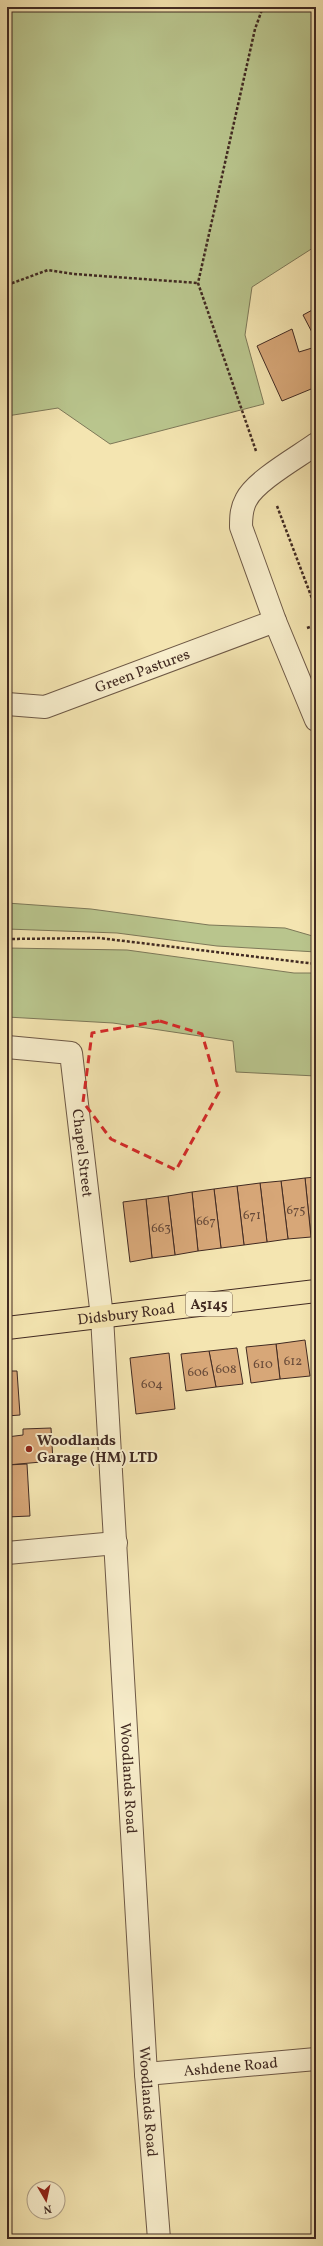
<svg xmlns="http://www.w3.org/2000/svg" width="323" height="2246" font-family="Vollkorn,serif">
	<rect width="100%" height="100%" fill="#f4e5b1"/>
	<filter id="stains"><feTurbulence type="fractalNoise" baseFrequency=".005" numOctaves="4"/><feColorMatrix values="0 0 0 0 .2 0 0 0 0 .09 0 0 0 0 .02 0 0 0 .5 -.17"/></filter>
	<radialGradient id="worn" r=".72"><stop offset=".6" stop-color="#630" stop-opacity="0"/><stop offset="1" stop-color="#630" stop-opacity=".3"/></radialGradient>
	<g fill="#b9c58d" stroke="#7d7858">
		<polygon points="7,7 316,7 316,246 252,287 245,335 264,404 110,444 58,408 7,416"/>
		<polygon points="7,903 91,909 209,925 285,928 316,937 316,952 217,946 117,933 7,929"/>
		<polygon points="7,948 127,950 294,973 316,973 316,1076 236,1072 233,1041 113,1023 7,1017"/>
	</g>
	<g fill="#d7a778" stroke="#412a22">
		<polygon points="316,308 316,340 303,315"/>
		<polygon points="292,329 299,352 312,348 316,358 316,387 282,401 257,346"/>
		<polygon points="316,1177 316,1236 311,1237 305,1178"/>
		<polygon points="305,1178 311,1237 288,1239 281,1181"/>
		<polygon points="281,1181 288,1239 267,1242 260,1183"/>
		<polygon points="260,1183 267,1242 244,1245 237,1186"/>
		<polygon points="237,1186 244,1245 221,1248 214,1189"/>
		<polygon points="214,1189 221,1248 198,1251 192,1192"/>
		<polygon points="192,1192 198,1251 175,1255 168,1196"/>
		<polygon points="168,1196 175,1255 152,1258 146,1199"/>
		<polygon points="146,1199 152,1258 130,1262 123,1202"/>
		<polygon points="305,1340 310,1376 280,1379 276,1344"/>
		<polygon points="276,1344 280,1379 251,1383 246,1347"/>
		<polygon points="237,1348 243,1384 216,1387 209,1351"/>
		<polygon points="209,1351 216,1387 186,1391 181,1354"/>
		<polygon points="169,1353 175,1409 136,1414 130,1358"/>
		<polygon points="7,1371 17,1371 20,1415 7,1416"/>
		<polygon points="51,1428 53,1461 7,1465 7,1437 23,1435 23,1429"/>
		<polygon points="27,1464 30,1516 7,1517 7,1465"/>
	</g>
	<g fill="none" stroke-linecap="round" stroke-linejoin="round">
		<defs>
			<g id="minor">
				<path d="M316,444C298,457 255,481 246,500C241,509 241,518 241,527L275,621L316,720"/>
				<path id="s1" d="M7,704L45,707L275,621"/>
				<path id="s2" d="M7,1047L71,1053L102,1317L146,2074L159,2239"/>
				<polyline points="7,1553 116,1543"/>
				<path id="s3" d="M146,2074L316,2059"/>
			</g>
			<g id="major">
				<path id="s4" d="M7,1328L316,1291"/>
			</g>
		</defs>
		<use href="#minor" stroke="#6e5946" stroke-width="24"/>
		<use href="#major" stroke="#412a22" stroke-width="24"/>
		<g stroke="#412a22" stroke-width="2.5" stroke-dasharray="3 2" stroke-linecap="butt">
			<polyline points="7,285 48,270 74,274 198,283"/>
			<polyline points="256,451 198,283 255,29 263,7"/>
			<polyline points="277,506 316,609"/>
			<polyline points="307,628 316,625"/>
			<polyline points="7,939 99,938 316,964"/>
		</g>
		<use href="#minor" stroke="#f8eecc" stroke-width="22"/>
		<use href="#major" stroke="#f4e5b1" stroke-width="22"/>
	</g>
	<path fill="none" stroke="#d62828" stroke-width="3" stroke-dasharray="8 5" stroke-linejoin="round" d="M160,1021L202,1034L219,1092L176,1170L111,1139L83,1102L92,1033Z"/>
	<circle fill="#8f2418" stroke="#f8eecc" stroke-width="1.5" cx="29" cy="1449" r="4"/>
	<g text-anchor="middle" stroke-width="4" stroke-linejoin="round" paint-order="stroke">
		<g font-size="13" fill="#664938">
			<text x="296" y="1214">675</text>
			<text x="252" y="1219">671</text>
			<text x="206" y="1225">667</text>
			<text x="161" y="1232">663</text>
			<text x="293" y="1365">612</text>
			<text x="263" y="1368">610</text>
			<text x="226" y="1373">608</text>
			<text x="198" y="1376">606</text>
			<text x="152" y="1388">604</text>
		</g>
		<rect fill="#f8eecc" stroke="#786555" stroke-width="1" x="186" y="1292" width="46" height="24" rx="3"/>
		<g font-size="14" font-weight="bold" fill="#412a22">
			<text x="209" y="1309">A5145</text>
		</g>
		<g font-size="15" fill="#412a22" stroke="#f8eecc">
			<text dy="5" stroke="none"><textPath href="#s1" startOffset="142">Green Pastures</textPath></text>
			<text dy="5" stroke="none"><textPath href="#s2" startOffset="165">Chapel Street</textPath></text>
			<text dy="5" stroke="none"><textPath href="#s4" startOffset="120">Didsbury Road</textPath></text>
			<text dy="5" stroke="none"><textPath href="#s2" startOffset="792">Woodlands Road</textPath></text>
			<text dy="5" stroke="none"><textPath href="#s3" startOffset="85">Ashdene Road</textPath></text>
			<text dy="5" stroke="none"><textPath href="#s2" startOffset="1116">Woodlands Road</textPath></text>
		</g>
		<g font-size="15" font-weight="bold" fill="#412a22" stroke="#f8eecc" text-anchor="start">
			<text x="37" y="1445">Woodlands<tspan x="37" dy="17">Garage (HM) LTD</tspan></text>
		</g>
	</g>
	<rect width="323" height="2246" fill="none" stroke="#f4e5b1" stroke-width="24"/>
	<rect x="8" y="8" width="307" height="2230" fill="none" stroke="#412a22" stroke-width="2"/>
	<rect x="12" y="12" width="299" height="2222" fill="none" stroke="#412a22"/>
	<g transform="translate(46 2200) rotate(171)"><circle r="19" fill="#f8eecc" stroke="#afa088"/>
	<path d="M0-3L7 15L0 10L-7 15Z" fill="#8f2418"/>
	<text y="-6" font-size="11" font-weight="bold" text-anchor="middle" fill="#412a22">N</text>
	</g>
	<rect width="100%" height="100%" filter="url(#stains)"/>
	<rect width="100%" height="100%" fill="url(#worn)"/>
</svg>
